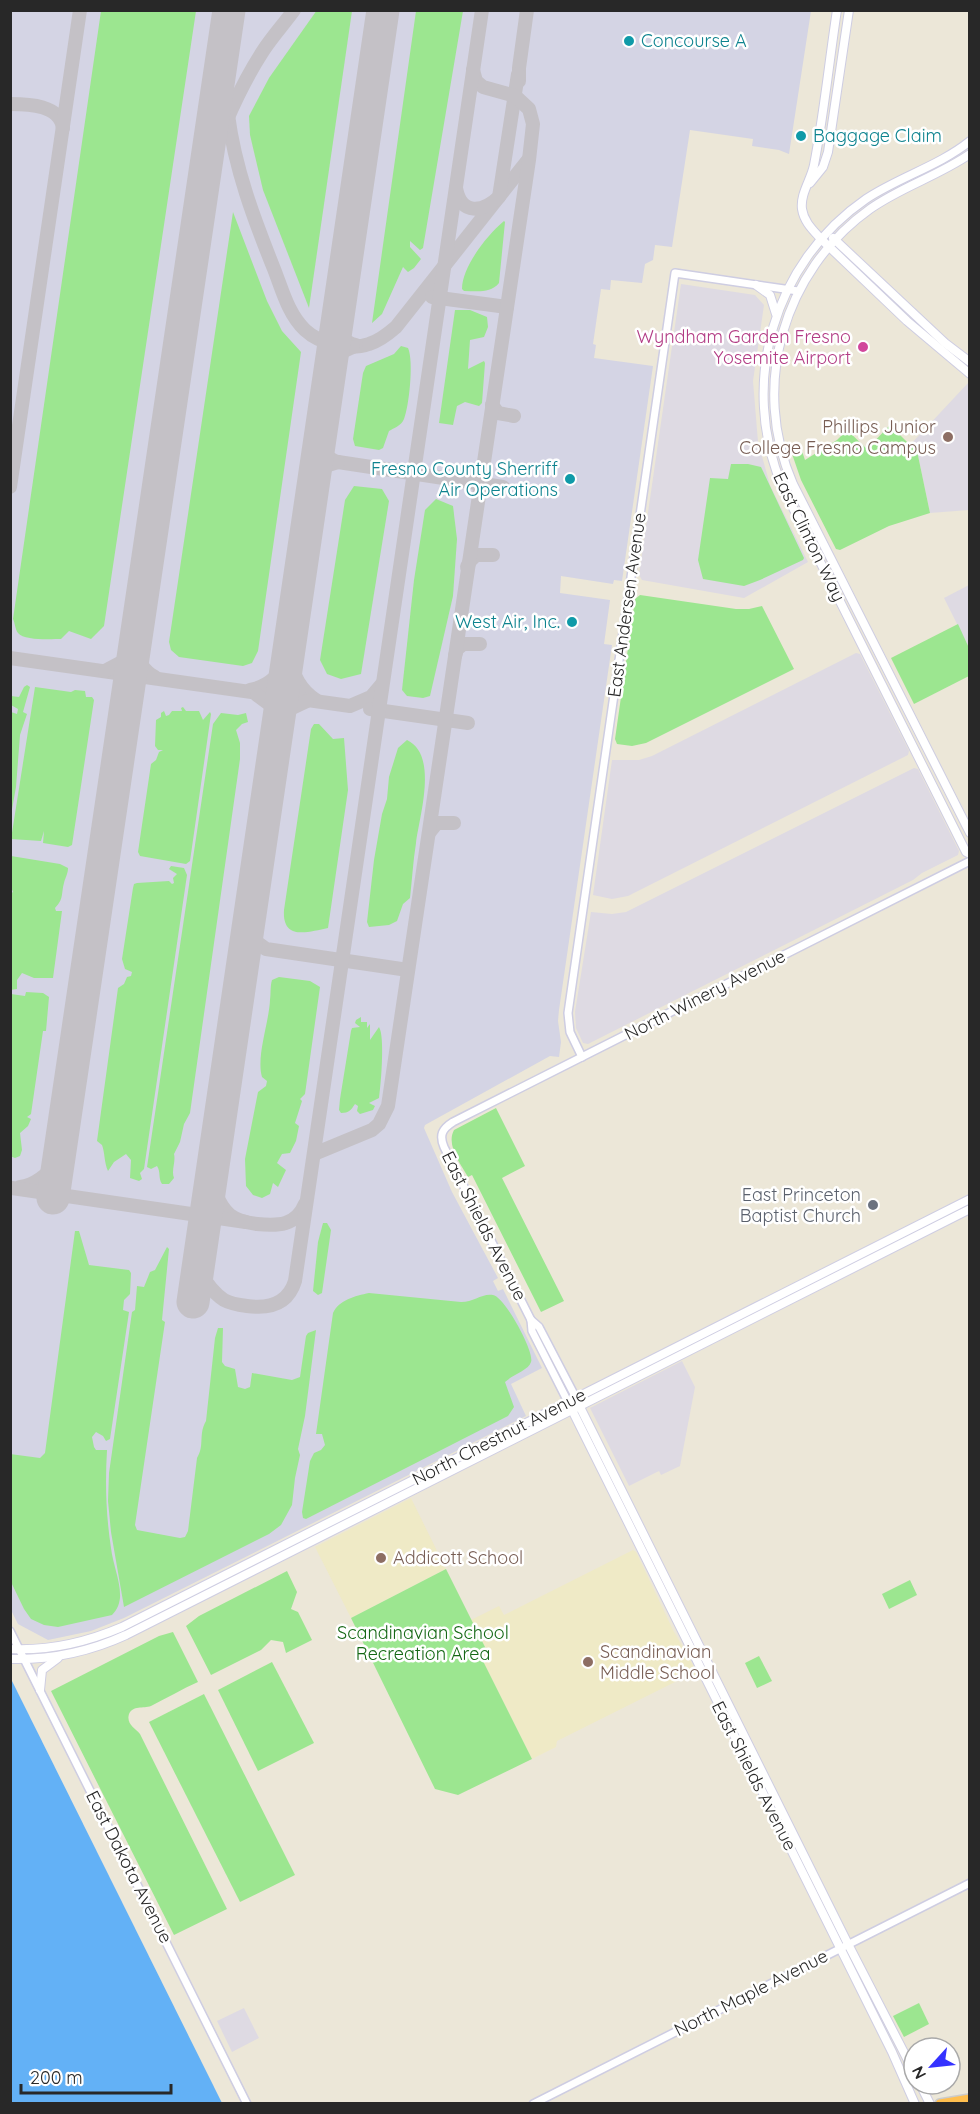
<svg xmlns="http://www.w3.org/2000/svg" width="980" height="2114" font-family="Quicksand,sans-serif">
	<rect width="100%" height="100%" fill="#ece7d8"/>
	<g fill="#dedae3">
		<polygon points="681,284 755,295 764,305 753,381 758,442 770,485 808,562 744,598 642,580 639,575"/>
		<polygon points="969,382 969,510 930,513 916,446 910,445"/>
		<polygon points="969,585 969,648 944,598"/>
		<polygon points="856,653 860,654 909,751 908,755 628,896 612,899 593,895 612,760 639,760 652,756"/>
		<polygon points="914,768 918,769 959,851 958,855 922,873 913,880 588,1044 583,1043 576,1028 575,1012 591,912 612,914 626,912"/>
		<polygon points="682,1361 695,1387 680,1466 661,1475 659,1471 629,1486 590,1408"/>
		<polygon points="244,2008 259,2038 232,2052 217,2021"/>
	</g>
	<g fill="#efeac6">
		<polygon points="411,1498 446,1569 351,1618 315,1547"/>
		<polygon points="633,1550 636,1552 673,1630 697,1672 695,1676 691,1678 687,1676 557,1741 556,1747 532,1759 479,1653 486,1649 471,1620 499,1606 504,1615"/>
	</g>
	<polygon fill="#d4d4e4" points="11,11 811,11 789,154 779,150 752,146 753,139 690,130 672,247 655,245 653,260 645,264 642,283 611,280 610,290 601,289 593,344 596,345 594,358 653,366 622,581 614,580 613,584 561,576 560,593 610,600 604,644 612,645 559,1010 558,1021 561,1042 559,1057 550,1056 425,1125 424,1128 452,1192 498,1278 493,1281 498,1291 503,1289 542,1368 511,1384 526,1416 124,1618 91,1631 48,1640 18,1624 11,1610"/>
	<g fill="#9ce690">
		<polygon points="317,10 352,11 309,308 263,190 250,135 249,116 269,78"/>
		<path d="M101,11H196L104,626L91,639L69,631L61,639C52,639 24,641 18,633C15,629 15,623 13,619Z"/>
		<polygon points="416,11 463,11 423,248 420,250 410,241 410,247 421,259 414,268 408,272 403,267 382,314 372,323"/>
		<polygon points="233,212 267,301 282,331 301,352 258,651 252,663 243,666 179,657 171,650 169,642"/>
		<path d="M504,221L505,222L499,283C490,294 476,291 464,291L462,289C462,267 487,235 504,221Z"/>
		<polygon points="455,310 470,310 487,317 488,327 484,337 470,340 468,369 484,361 485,363 482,403 479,406 465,402 457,406 453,425 439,423"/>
		<path d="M401,346L408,348C414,361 409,407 404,419C401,426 394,428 389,431L383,448L379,450L355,446L353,439L363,373L366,366L394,354Z"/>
		<polygon points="890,425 910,445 916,446 930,513 889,526 840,550 836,549 801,480 790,448 800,445 805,460 837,440 847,430 867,449"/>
		<polygon points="731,464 748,464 761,467 804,558 803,560 760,580 744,586 703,579 698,560 710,478 728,479"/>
		<polygon points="354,486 382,489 389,501 361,674 341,679 327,674 320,660 345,500"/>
		<polygon points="436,499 453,506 457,539 453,596 430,696 423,698 407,696 402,690 414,580 425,510"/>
		<polygon points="640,595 736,609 749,609 762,606 794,669 646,743 632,746 617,744 615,739 635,599"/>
		<polygon points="958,624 969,648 969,676 914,704 891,658"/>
		<polygon points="27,685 30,687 23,712 27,714 20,735 16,787 11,815 11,712 17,714 18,709 11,705 11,696 19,697 24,687"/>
		<polygon points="35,687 71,692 75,690 85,691 86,697 92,697 94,700 72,845 68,847 43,843 44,831 41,841 11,839"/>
		<polygon points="183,707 186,711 199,711 203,720 210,712 211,714 190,861 186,864 140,856 138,852 151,764 156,760 159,752 163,750 158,750 155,746 156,720 161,717 161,713 164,711 166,716 169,715 172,711 182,711 181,708"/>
		<path d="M221,713L238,715L246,713L248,722L242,724L236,730L240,743V759L190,1113L184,1124L180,1142L174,1154C176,1162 171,1170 174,1178L169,1184H162C158,1178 161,1172 157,1166L151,1169L147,1167L213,724Z"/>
		<path d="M314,724H319L333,739L344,738L348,790L328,928C308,932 282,941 284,910L311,729Z"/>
		<path d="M407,740C439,755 419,817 416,843C413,862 412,880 410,898L403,904L397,921L389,925L369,927L367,922L374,860L382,814L387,799L389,777L398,748Z"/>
		<path d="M11,856L60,864L68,868C68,874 65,878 64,883C61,894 64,899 55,908L56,911H62L53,978H34L22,973L17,980V989L10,990V894L13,892L11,887Z"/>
		<path d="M171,866L184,868L187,875L144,1169L140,1173L142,1179L139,1181L130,1178L131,1160L126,1154L114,1162L108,1171C104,1162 105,1153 102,1145L97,1141L118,988L124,984L127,977L131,976L132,972L125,969L122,959L133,888L134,884L137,883L169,881L172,884L174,883L173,878L177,874L169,869Z"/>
		<path d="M279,977L310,981L320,987L305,1094L300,1099L302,1101L295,1123L299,1126L296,1141L290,1153L282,1154L277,1163L286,1170L278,1187L273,1183L270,1194L262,1198L253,1195L246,1186L245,1159L258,1092L266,1086L267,1081L262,1077C256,1056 269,1023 270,1000C271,993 270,987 272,980Z"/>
		<polygon points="26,992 43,993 49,997 46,1031 43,1031 31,1114 27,1117 31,1119 28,1126 20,1133 22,1150 20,1156 15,1158 10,1156 11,994 25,996"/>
		<path d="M361,1017V1022H367V1028L370,1024V1040L379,1027C385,1036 381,1084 379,1098L369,1103L375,1106L373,1110L360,1114L357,1111L358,1106L355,1104C351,1110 349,1113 341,1113L339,1110L340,1099L351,1031L352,1028L360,1027L355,1023L356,1020Z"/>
		<path d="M496,1108L525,1166L502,1178L564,1301L541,1312L472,1175L468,1177C460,1163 446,1145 454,1130Z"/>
		<polygon points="323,1223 327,1223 331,1230 322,1293 318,1295 313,1291 318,1242"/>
		<path d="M75,1231H79L89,1265L129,1270L131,1273L130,1294L124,1300L123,1310L129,1312L110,1439L106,1441L103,1436L96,1432L92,1437L94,1447L96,1450H107C105,1484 106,1515 111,1548C113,1565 121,1582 120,1598C119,1605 117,1610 112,1615L58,1627L44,1625L31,1619L24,1609L11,1582L10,1454L40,1458L45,1453Z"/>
		<path d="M167,1247L169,1249L162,1320L165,1322L135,1525L137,1530L180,1538L185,1537L188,1531L197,1458C205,1445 198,1435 206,1421L215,1338L218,1328H223L222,1362L225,1366L235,1369L238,1387L245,1389L250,1387L252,1373L292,1380L300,1377L306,1336L308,1333L316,1330L305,1416L298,1449L300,1455L295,1478L292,1505L281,1525L269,1534L124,1607L111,1532L108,1501L109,1473L132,1312L135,1310L137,1286L144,1287L150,1272L155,1270Z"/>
		<path d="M369,1293L461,1302C474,1302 482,1293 493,1295C504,1296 535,1352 531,1362C529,1370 512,1375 505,1382L514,1407L508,1416L306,1519L303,1518L302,1512L310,1461L314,1453L321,1450L325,1445L322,1434H316L333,1313C339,1300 355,1296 369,1293Z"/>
		<polygon points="446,1569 486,1649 479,1653 532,1759 458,1795 435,1789 351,1618"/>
		<polygon points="287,1571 297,1592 291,1609 298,1612 312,1640 286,1653 283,1642 271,1640 261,1650 211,1675 186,1626 199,1616"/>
		<polygon points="910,1580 917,1595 889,1609 882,1594"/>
		<path d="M173,1632L198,1682C182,1689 167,1698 151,1706C143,1709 133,1705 129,1714C126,1724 135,1728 140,1734L227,1909L174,1935L51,1691L159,1636Z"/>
		<polygon points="759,1656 772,1681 757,1688 745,1663"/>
		<polygon points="272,1662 314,1743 258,1771 218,1690"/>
		<polygon points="204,1694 295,1875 240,1902 149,1722"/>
		<polygon points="919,2003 929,2024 904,2037 893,2016"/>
	</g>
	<polygon fill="#63b1f6" points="11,1679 222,2103 11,2103"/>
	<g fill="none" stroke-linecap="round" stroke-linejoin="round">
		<g stroke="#c4c1c6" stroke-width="14">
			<path d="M225,37C225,63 224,89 228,115C235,169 254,219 274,269C282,289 288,314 305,330C320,344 349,351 369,344C379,341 388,334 396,327L528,160"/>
			<polyline points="519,81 519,68 527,10"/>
			<path d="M10,104C29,104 60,105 63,128"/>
			<path d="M204,181C219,135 237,91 263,51C272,37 284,24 294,10"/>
			<path d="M456,188C461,216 483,212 499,197L518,74"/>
			<polyline points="432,297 507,307"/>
			<path d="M338,317C340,331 341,342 356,345"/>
			<polyline points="331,364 342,352 353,347"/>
			<polyline points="492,405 498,413 514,416"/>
			<path d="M321,437C323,449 326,459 338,462L503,487"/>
			<polyline points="314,480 325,466 338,462"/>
			<polyline points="10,487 80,10"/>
			<polyline points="467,567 470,561 476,555 493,555"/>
			<path d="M134,646C137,659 143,671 155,677"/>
			<path d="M289,656C293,675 300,690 317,701"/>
			<polyline points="455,656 457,649 463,644 480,644"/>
			<polyline points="10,658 350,706 371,697 382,684"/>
			<polyline points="105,671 122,662 134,646"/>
			<path d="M250,690C268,687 283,673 289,656"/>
			<polyline points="257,695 272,706 278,725"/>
			<polyline points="370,709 468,723"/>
			<polyline points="278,725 288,710 307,701"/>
			<polyline points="429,833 437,823 454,823"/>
			<polyline points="249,924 255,941 266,949 408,970"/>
			<polyline points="314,1154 372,1130 379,1124 388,1106 529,160 533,124 529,109 515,96 483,87 476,81 473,70"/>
			<path d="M212,1172C214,1187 217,1204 230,1215C238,1221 248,1223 257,1224C278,1226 296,1226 305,1204"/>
			<path d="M20,1187C37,1185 49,1173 59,1160"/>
			<polyline points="12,1188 246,1222"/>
			<path d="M198,1267C204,1280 212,1292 224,1300C231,1304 239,1305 247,1306C269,1309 288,1304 295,1281L482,10"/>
		</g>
		<g stroke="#c4c1c6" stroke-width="33">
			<polyline points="53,1198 229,10"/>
			<polyline points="193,1302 383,10"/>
		</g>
		<defs>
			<g id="tertiary">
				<polyline points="582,1057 570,1032 568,1013 675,273 798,291"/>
				<polyline points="531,1320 539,1327 576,1398"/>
				<path d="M568,1402L532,1331L531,1320L444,1147C439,1135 442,1129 453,1122L970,861"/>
				<polyline points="10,1631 247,2104"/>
				<polyline points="533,2104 970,1883"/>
			</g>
			<g id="secondary">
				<path d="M837,10C829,62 824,114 814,165C811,180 800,194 802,209C804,222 813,230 821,239L907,321L970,374"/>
				<path d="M970,141C939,166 899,177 866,199C773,263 739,383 782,486L966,852L970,854"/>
				<path d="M970,154C938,176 901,187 870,209C783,271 750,386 793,484L970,833"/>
				<polyline points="810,183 823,167 828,152 849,10"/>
				<polyline points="833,238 945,343 970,362"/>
				<polyline points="756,285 770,295 776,314"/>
				<polyline points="578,1403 848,1944 914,2072"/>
				<polyline points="570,1406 892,2052 915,2104"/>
				<path d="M10,1649C49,1651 87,1642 122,1627L970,1199"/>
				<path d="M10,1659C51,1660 89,1652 126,1635L970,1209"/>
				<polyline points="40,1690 42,1670 58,1658"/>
				<polyline points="920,2084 930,2104"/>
			</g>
			<polyline id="motorway" points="940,2104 970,2099"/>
		</defs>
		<use href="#tertiary" stroke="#cecde2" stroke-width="10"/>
		<use href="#secondary" stroke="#cecde2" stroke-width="10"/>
		<use href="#motorway" stroke="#cbcbcb" stroke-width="12"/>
		<use href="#tertiary" stroke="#fff" stroke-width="7"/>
		<use href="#secondary" stroke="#fff" stroke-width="8"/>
		<use href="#motorway" stroke="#ffbf50" stroke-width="9"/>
	</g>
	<g fill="#0f9aa8" stroke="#fff" stroke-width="2">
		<circle cx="629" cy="41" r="6"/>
		<circle cx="801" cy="136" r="6"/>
		<circle cx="570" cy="479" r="6"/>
		<circle cx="572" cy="622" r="6"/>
	</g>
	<circle fill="#d1479c" stroke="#fff" stroke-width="2" cx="863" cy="347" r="6"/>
	<g fill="#8d6e63" stroke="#fff" stroke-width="2">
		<circle cx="948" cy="437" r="6"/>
		<circle cx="381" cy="1558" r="6"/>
		<circle cx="588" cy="1662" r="6"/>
	</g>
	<circle fill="#6b7280" stroke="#fff" stroke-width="2" cx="873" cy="1205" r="6"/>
	<g text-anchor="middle" stroke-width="5" stroke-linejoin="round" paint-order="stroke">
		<g font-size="18" fill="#0d838f" stroke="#fff" text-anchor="start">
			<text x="641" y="47">Concourse A</text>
			<text x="813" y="142">Baggage Claim</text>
			<text x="558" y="475" text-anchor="end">Fresno County Sherriff<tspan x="558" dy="21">Air Operations</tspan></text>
			<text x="560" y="628" text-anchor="end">West Air, Inc.</text>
		</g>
		<g font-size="18" fill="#b23c85" stroke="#fff" text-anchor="end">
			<text x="851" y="343">Wyndham Garden Fresno<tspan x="851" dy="21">Yosemite Airport</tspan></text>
		</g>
		<g font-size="18" fill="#785e54" stroke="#fff" text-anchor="start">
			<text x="936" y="433" text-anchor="end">Phillips Junior<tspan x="936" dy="21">College Fresno Campus</tspan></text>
			<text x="393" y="1564">Addicott School</text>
			<text x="600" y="1658">Scandinavian<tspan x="600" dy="21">Middle School</tspan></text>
		</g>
		<g font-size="18" fill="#282828" stroke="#fff">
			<text transform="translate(809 537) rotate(64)" y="6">East Clinton Way</text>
			<text transform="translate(627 605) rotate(-82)" y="6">East Andersen Avenue</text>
			<text transform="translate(705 995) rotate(-27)" y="6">North Winery Avenue</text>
			<text transform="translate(484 1226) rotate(63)" y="6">East Shields Avenue</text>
			<text transform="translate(499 1437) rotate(-27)" y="6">North Chestnut Avenue</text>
			<text transform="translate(754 1776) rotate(63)" y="6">East Shields Avenue</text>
			<text transform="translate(129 1867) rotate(63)" y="6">East Dakota Avenue</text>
			<text transform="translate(751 1993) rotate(-27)" y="6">North Maple Avenue</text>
		</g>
		<g font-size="18" fill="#5b616d" stroke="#fff" text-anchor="end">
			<text x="861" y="1201">East Princeton<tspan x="861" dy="21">Baptist Church</tspan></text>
		</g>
		<g font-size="18" fill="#156815" stroke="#fff">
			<text x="423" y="1639">Scandinavian School<tspan x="423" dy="21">Recreation Area</tspan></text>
		</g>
	</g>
	<rect width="980" height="2114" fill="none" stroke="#282828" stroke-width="24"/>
	<g transform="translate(932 2066) rotate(243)"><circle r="28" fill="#ffffff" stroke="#a9a9a9" stroke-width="1.5"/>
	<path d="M0-4.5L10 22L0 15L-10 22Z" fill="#3532ff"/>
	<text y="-9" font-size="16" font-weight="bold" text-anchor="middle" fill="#282828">N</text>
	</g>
	<path d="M21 2084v9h150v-9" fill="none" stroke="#282828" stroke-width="3"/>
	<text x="30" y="2084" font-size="18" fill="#282828" stroke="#ffffff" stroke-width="4.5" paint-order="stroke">200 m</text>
</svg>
